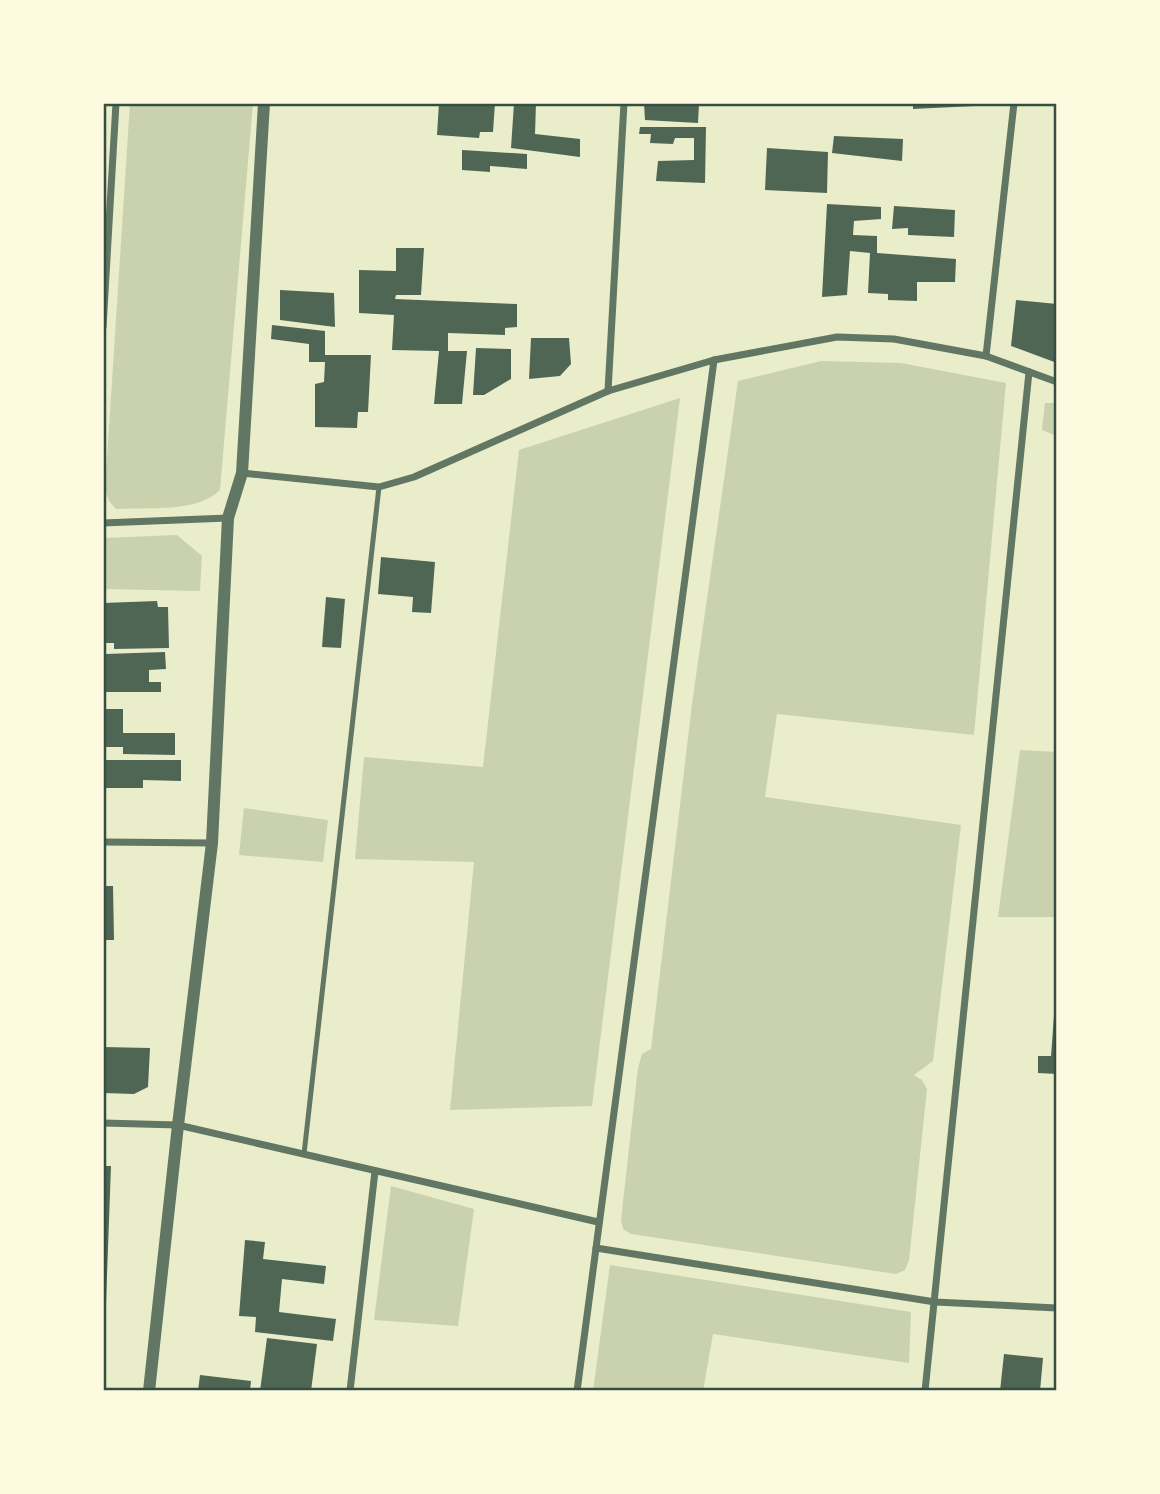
<svg xmlns="http://www.w3.org/2000/svg" width="1160" height="1494" font-family="Helvetica,sans-serif">
	<rect width="100%" height="100%" fill="#e9edc9"/>
	<g fill="#cad2ad">
		<path d="M130,103H253L220,490C198,513 147,507 116,509L109,501L105,489Z"/>
		<polygon points="821,361 901,363 1006,383 974,735 777,714 765,797 961,825 933,1061 914,1075 922,1080 927,1089 909,1260 905,1270 896,1274 631,1234 623,1229 621,1220 638,1068 642,1054 651,1049 692,704 738,381"/>
		<polygon points="680,398 592,1106 450,1110 474,862 355,859 364,757 483,767 519,450"/>
		<polygon points="1045,403 1057,403 1057,436 1042,430"/>
		<polygon points="177,535 202,556 200,591 103,589 103,538"/>
		<polygon points="1020,750 1057,752 1057,917 998,917"/>
		<polygon points="244,808 328,820 323,862 239,855"/>
		<polygon points="391,1186 474,1209 458,1326 374,1320"/>
		<polygon points="610,1265 911,1312 909,1363 713,1334 703,1391 593,1391"/>
	</g>
	<g fill="#4f6655">
		<polygon points="439,103 495,103 493,132 480,132 479,138 437,135"/>
		<polygon points="514,103 536,103 535,134 580,139 580,157 511,148"/>
		<polygon points="644,103 699,103 698,123 645,120"/>
		<polygon points="913,103 974,103 975,106 913,109"/>
		<polygon points="640,127 706,127 705,183 656,181 658,161 694,160 694,138 675,138 673,144 650,143 651,134 639,134"/>
		<polygon points="834,136 903,139 902,161 832,153"/>
		<polygon points="767,148 828,152 827,193 765,190"/>
		<polygon points="462,150 527,154 527,169 490,166 490,172 462,170"/>
		<polygon points="827,204 881,207 881,219 854,221 853,235 877,236 877,253 956,259 955,282 917,282 917,301 888,300 888,294 868,293 870,253 850,251 847,295 822,297"/>
		<polygon points="894,206 955,210 954,237 908,235 908,228 892,229"/>
		<polygon points="396,248 424,248 421,295 396,295 395,299 517,304 517,327 505,328 505,335 448,333 448,351 467,351 462,404 434,404 439,351 392,350 394,315 359,313 359,270 396,271"/>
		<polygon points="280,290 334,293 335,327 280,320"/>
		<polygon points="1016,300 1057,304 1057,363 1011,346"/>
		<polygon points="272,325 325,331 325,355 371,355 368,412 358,412 357,428 315,427 315,384 324,382 325,362 309,362 309,344 271,339"/>
		<polygon points="531,338 569,338 571,364 560,376 529,379"/>
		<polygon points="476,348 511,349 511,379 484,395 473,395"/>
		<polygon points="381,557 435,562 431,613 412,612 413,597 378,594"/>
		<polygon points="326,597 345,599 341,648 322,647"/>
		<polygon points="157,601 158,607 168,607 169,648 114,649 114,643 103,643 103,603"/>
		<polygon points="165,652 166,669 149,670 149,682 161,682 161,692 106,692 106,654"/>
		<polygon points="103,709 123,709 123,733 175,733 175,755 123,754 123,747 103,747"/>
		<polygon points="103,760 181,760 181,781 143,780 143,788 103,788"/>
		<polygon points="103,886 113,886 114,940 103,940"/>
		<polygon points="1055,1002 1057,1002 1057,1074 1038,1073 1038,1056 1051,1056"/>
		<polygon points="103,1047 150,1048 148,1087 134,1094 103,1093"/>
		<polygon points="103,1166 111,1166 106,1303 103,1303"/>
		<polygon points="245,1240 265,1242 263,1259 326,1266 324,1284 282,1279 279,1312 336,1319 333,1341 255,1332 256,1317 239,1316"/>
		<polygon points="267,1338 317,1344 311,1391 260,1391"/>
		<polygon points="1004,1354 1043,1358 1040,1391 1000,1391"/>
		<polygon points="200,1375 251,1381 250,1391 198,1391"/>
	</g>
	<g fill="none" stroke-linecap="round" stroke-linejoin="round">
		<polyline stroke="#617663" stroke-width="5" points="304,1154 379,487"/>
		<g stroke="#617663" stroke-width="7">
			<polyline points="103,327 116,103"/>
			<polyline points="986,356 1014,103"/>
			<polyline points="608,391 624,103"/>
			<polyline points="242,473 379,487 414,477 608,391 714,360 837,337 894,339 986,356 1057,382"/>
			<polyline points="103,523 228,518"/>
			<polyline points="103,842 212,843"/>
			<polyline points="103,1123 178,1125 598,1222"/>
			<polyline points="596,1248 935,1302 1057,1308"/>
			<polyline points="350,1391 375,1171"/>
			<polyline points="577,1391 714,360"/>
			<polyline points="925,1391 1029,372"/>
		</g>
		<polyline stroke="#617663" stroke-width="12" points="149,1391 178,1125 212,843 228,518 242,473 264,103"/>
	</g>
	<rect width="1160" height="1494" fill="none" stroke="#fefae0" stroke-width="210"/>
	<rect x="105" y="105" width="950" height="1284" fill="none" stroke="#344e41" stroke-width="2.5"/>
</svg>
